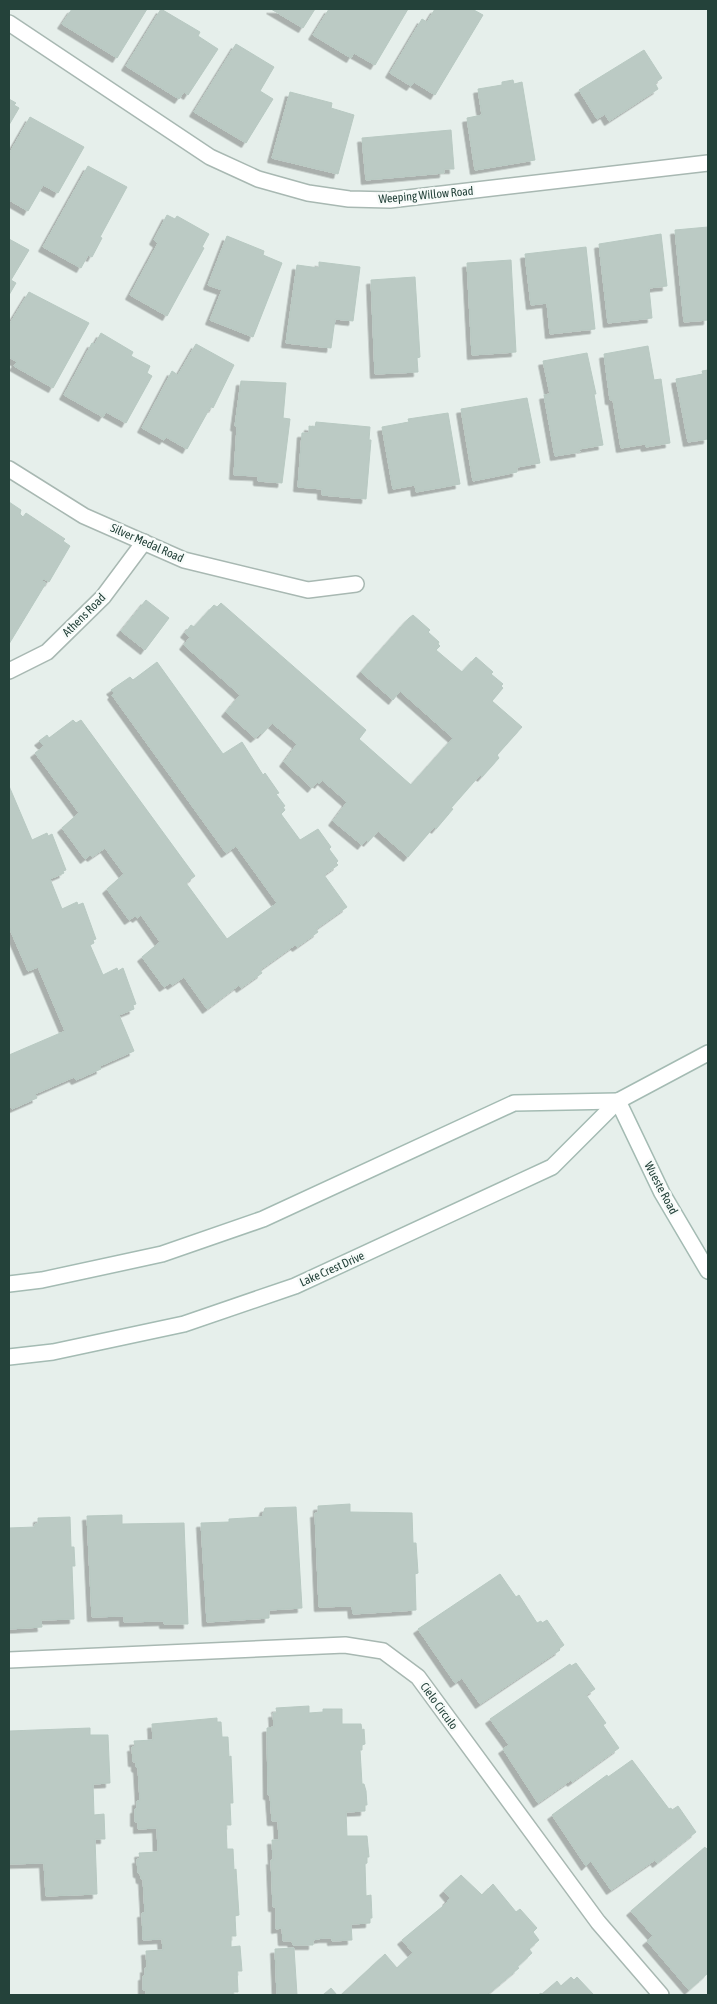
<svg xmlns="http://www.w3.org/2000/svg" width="717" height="2004" font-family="'Asap Condensed',sans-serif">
	<defs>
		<filter id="shadow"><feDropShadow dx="-4.5" dy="4.5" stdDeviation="0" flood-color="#0004"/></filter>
	</defs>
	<rect width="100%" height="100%" fill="#e6efeb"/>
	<g fill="#bbcac4" stroke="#b8c9c2" filter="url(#shadow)">
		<polygon points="72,9 147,9 117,58 62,24"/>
		<polygon points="161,9 200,32 198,36 218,49 188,95 184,92 179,99 126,66"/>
		<polygon points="271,9 315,9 303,28"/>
		<polygon points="329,9 408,9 375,65 354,53 351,58 313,35"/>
		<polygon points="435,9 472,9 483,15 435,95 414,82 411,86 390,73 422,19 427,22"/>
		<polygon points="236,44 274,67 260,91 273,99 246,143 194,112"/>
		<polygon points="644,50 662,78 655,83 658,89 609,121 605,114 597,119 579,90"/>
		<polygon points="513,80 514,84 522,82 535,160 475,170 467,118 482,115 478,89 502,85 502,82"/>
		<polygon points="290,92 332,103 331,108 354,115 338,174 272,158"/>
		<polygon points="9,99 16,103 14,105 19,108 9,125"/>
		<polygon points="30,117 84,147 58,193 43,185 28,211 9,200 9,154"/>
		<polygon points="451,130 454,169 444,169 444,173 366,180 362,138"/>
		<polygon points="88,166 127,187 100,237 102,238 92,257 88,255 81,268 43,247"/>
		<polygon points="167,215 175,219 177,216 209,234 202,247 204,248 167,316 130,295 158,243 154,240"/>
		<polygon points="708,227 708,320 684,322 675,230"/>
		<polygon points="661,234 667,286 649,288 652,318 608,323 599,244"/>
		<polygon points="227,236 264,251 263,255 282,263 253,337 210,320 222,290 208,285"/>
		<polygon points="9,239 29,250 11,280 16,283 9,295"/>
		<polygon points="586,247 595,329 550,334 547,303 531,305 525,254"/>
		<polygon points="511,260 516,352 472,355 467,263"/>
		<polygon points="319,262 360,267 353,321 335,319 331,348 286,343 297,265 319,268"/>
		<polygon points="415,277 420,357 417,358 418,372 375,374 371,280"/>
		<polygon points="29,292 89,323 53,388 14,366 17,362 9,357 9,325"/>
		<polygon points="101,333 133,352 131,356 150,366 147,373 152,376 126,423 106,412 103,417 64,395 92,343 95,344"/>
		<polygon points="196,344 234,365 213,408 211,406 187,449 166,437 164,440 142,428 172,371 178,375"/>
		<polygon points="648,346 654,380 661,379 670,443 646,447 645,444 621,448 613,400 610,400 604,354"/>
		<polygon points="587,353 596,394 594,394 603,445 579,449 580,452 555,456 544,395 550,394 543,361"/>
		<polygon points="708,370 708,439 688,442 676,379 703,374 702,371"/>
		<polygon points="241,381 286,383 283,418 290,419 282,483 258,481 258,476 234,475 237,427 235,426"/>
		<polygon points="527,398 540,463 517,467 517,472 473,481 461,409"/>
		<polygon points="448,413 460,484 416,492 415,485 393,489 382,427 409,422 408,419"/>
		<polygon points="316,422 370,427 369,440 371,440 366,499 322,495 322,489 298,487 302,433 309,433 309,426 315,427"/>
		<polygon points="9,502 21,510 20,514 23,517 26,513 65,539 63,541 70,546 49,582 44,579 42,581 46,583 9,644"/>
		<polygon points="146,600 169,618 145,650 121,631"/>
		<polygon points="221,603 366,730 359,739 411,785 453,738 400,691 393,700 361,672 409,618 413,615 430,630 428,632 439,642 438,644 440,646 436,650 462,672 476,657 493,672 491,674 503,684 501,686 503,688 492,701 522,727 497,755 499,758 482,777 480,775 451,808 453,809 436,829 434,827 408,857 378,831 368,842 366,840 362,845 333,821 347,802 322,780 319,784 317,782 312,788 284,762 297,744 272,723 262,734 261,733 255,738 226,712 240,695 184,645 190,637 185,633 191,625 194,627 214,605 217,607"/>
		<polygon points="157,662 223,754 242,742 263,775 265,773 279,793 276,794 285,806 283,807 285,810 281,814 300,840 318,829 331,847 329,849 338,861 336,863 338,865 324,875 347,907 316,929 318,932 297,947 295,945 260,970 262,973 241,988 239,985 207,1009 184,977 172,985 170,983 164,987 142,957 160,942 141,915 137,918 135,916 129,920 107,889 124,874 105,848 92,857 90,855 85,859 62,828 79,813 35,753 44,746 39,741 47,735 49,738 73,720 76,723 81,720 195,876 186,883 227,939 277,903 236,846 226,853 112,695 114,693 111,690 130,677 133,680"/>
		<polygon points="9,786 32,840 47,833 48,836 52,834 66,870 63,871 64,873 50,879 62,909 77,902 78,905 83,903 96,939 93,940 94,943 90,945 103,975 117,968 118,971 123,968 136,1004 133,1005 134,1009 119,1015 134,1051 100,1066 101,1069 76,1080 74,1077 35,1094 37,1098 12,1109 10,1105 9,1106 9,1055 65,1031 38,967 28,971 9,927"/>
		<polygon points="350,1504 350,1512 412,1513 413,1543 416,1543 418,1573 415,1574 416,1610 353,1614 352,1606 319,1607 315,1513 318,1513 318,1506"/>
		<polygon points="296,1507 302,1608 269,1610 269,1618 207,1622 201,1523 229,1522 229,1519 262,1517 265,1508"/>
		<polygon points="122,1515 122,1524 184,1523 188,1624 164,1624 164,1621 124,1622 124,1616 92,1617 87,1516"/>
		<polygon points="70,1517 71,1547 74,1547 75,1566 72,1566 74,1619 41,1620 42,1627 9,1629 9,1528 35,1527 35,1524 38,1524 38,1518"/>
		<polygon points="500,1574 516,1597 519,1595 537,1623 541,1621 542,1623 547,1620 564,1645 559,1649 560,1650 480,1704 462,1678 455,1683 418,1629"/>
		<polygon points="576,1663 595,1689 586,1695 606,1723 603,1725 619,1748 572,1782 571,1780 538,1803 503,1749 509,1745 490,1719 570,1664 571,1666"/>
		<polygon points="309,1706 309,1713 323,1712 323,1709 342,1709 342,1724 361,1724 362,1730 364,1729 365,1744 362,1745 362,1750 360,1750 362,1784 364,1784 366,1791 367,1805 365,1805 365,1811 346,1812 347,1836 367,1836 369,1857 367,1857 367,1863 365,1864 366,1896 371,1895 372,1918 370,1918 370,1923 351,1924 352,1940 332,1941 332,1938 323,1938 313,1940 313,1945 293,1945 292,1941 283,1941 282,1928 276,1929 276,1907 273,1907 271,1860 273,1861 272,1840 279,1840 278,1821 272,1821 270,1795 268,1795 267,1728 274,1727 273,1713 277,1713 276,1708"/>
		<polygon points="217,1718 217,1722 221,1722 222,1737 228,1737 229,1757 231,1756 233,1803 230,1803 231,1825 226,1825 227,1849 233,1849 234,1870 236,1869 239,1915 235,1916 236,1936 231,1936 231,1947 240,1946 242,1971 237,1971 238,1992 233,1992 233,1995 146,1995 146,1990 143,1990 143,1976 145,1976 145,1968 147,1969 146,1951 163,1950 162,1939 143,1940 142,1913 145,1913 143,1879 141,1879 140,1873 138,1873 137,1859 140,1859 139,1853 158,1852 157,1828 138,1829 138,1822 135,1822 135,1809 137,1809 137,1801 140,1801 138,1768 136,1767 136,1762 133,1762 132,1747 135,1747 134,1741 153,1740 152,1724"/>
		<polygon points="90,1728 90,1735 108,1735 110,1783 93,1784 94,1815 104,1814 105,1839 95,1839 97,1894 46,1896 44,1863 9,1864 9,1731"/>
		<polygon points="632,1760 669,1809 671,1808 672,1810 678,1806 696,1832 657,1863 655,1860 611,1890 591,1861 586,1866 552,1815 607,1775 608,1777"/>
		<polygon points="705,1847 706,1849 708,1847 708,1973 689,1990 647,1941 653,1936 631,1911"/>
		<polygon points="461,1875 482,1895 493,1884 516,1912 520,1909 537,1928 533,1932 539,1940 529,1949 532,1953 517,1967 519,1968 487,1995 341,1995 385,1954 397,1968 413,1953 402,1940 448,1902 447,1901 450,1898 444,1891"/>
		<polygon points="294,1948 297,1995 277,1995 275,1949"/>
		<polygon points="571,1977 574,1980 577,1977 594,1995 538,1995 541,1993 542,1994 557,1981 561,1986"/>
		<polygon points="331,1988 337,1995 323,1995"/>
	</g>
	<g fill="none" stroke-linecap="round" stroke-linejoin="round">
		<defs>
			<g id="street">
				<polyline points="9,23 210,157 258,179 308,193 349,199 390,200 708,163"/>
				<polyline points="9,469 84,516 184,560 308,590 356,584"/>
				<polyline points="9,671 47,652 103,597 144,542"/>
				<polyline points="9,1660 345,1645 383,1651 418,1677 598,1922 661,1995"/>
			</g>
			<g id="secondary">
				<polyline points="618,1101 662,1193 708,1271"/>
				<polyline points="9,1284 42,1280 162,1254 263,1219 514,1103 618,1101"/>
				<polyline points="9,1357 53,1352 184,1324 295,1286 552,1167 618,1101 708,1053"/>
			</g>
		</defs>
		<use href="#street" stroke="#a8b8b2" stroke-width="18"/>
		<use href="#secondary" stroke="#a4bbb3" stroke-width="18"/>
		<use href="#street" stroke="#fff" stroke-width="15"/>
		<use href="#secondary" stroke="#fff" stroke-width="15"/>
	</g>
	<g text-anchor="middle" stroke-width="5" stroke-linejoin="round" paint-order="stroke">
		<g font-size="12" fill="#24423a" stroke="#f7fbf9">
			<text transform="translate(426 195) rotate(-5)" y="4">Weeping Willow Road</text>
			<text transform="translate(147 543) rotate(24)" y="4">Silver Medal Road</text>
			<text transform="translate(84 615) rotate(-45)" y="4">Athens Road</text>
			<text transform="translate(661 1188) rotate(62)" y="4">Wueste Road</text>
			<text transform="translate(332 1269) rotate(-24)" y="4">Lake Crest Drive</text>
			<text transform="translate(439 1706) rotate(54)" y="4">Cielo Circulo</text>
		</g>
	</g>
	<rect width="717" height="2004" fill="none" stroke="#24423a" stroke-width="20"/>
</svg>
